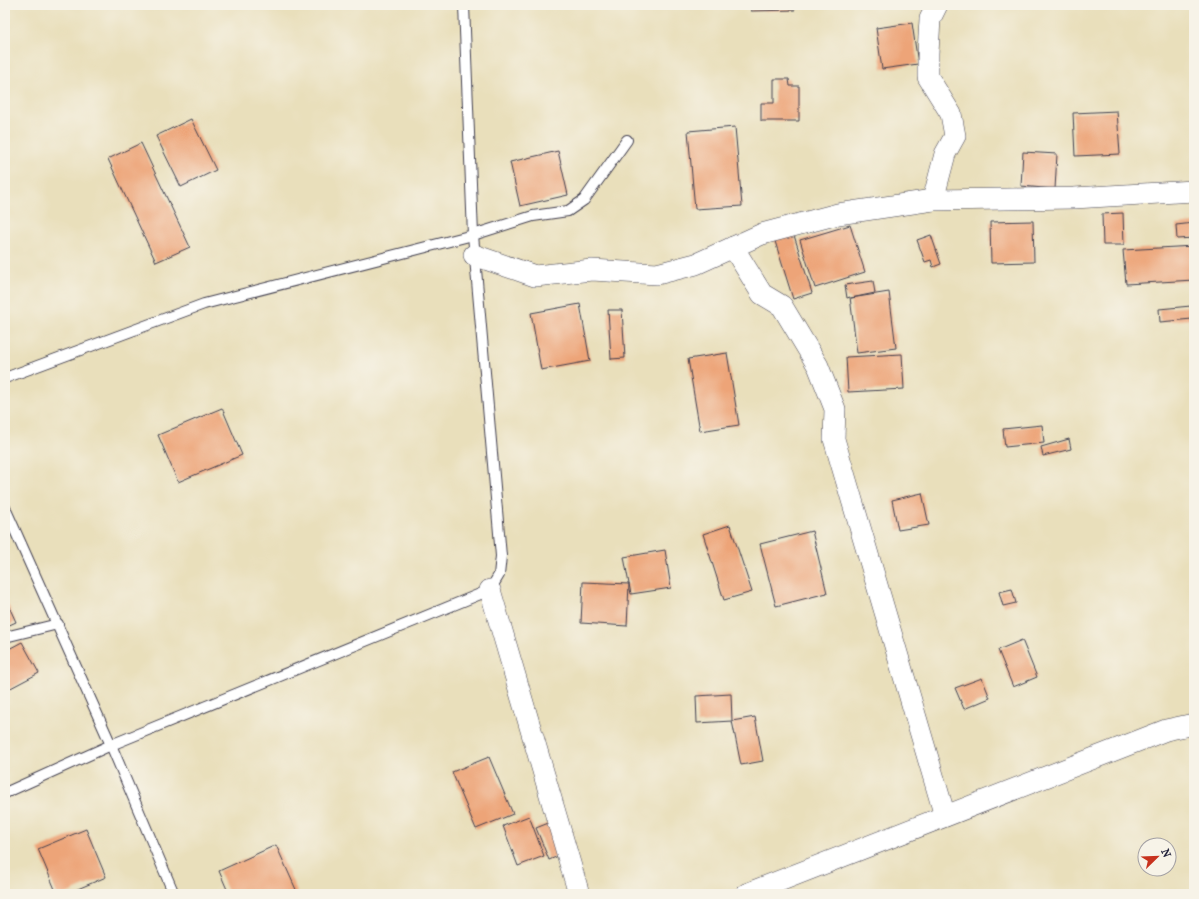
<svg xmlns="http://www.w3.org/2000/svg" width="1199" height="899" font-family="'IM FELL French Canon',serif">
	<rect width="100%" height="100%" fill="#f7f3e8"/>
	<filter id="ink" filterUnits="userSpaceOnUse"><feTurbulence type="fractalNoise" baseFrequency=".025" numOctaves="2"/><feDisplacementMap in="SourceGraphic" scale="8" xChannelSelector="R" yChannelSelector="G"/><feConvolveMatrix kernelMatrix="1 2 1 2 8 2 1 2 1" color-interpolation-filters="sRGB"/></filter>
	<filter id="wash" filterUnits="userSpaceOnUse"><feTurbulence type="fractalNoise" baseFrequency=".012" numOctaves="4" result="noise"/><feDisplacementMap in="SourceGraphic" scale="16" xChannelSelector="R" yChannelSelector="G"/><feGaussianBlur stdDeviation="0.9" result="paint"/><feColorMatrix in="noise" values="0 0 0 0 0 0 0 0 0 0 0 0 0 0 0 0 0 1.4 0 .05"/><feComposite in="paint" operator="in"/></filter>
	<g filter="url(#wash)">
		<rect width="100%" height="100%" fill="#e9dfbb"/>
		<g id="blocks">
			<g fill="#eda478">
				<polygon points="751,5 795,5 795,10 751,11"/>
				<polygon points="912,23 918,64 882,69 876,28"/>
				<polygon points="774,79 789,79 790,86 799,86 799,121 761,121 761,103 774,103"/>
				<polygon points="1117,111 1120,154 1075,156 1073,113"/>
				<polygon points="191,119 216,170 181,187 156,136"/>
				<polygon points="735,127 742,206 695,209 688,131"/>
				<polygon points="141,143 190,247 156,262 108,159"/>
				<polygon points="558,151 568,195 520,206 510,162"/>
				<polygon points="1023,152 1057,154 1055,189 1021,186"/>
				<polygon points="1123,213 1124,245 1103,245 1102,214"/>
				<polygon points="1033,221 1034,262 991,263 990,222"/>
				<polygon points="1194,223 1194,238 1177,239 1176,225"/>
				<polygon points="850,225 865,272 815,288 800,240"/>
				<polygon points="793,232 812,293 793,299 774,238"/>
				<polygon points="931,235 941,264 933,267 931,260 925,262 917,240"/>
				<polygon points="1194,246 1194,280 1126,284 1123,250"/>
				<polygon points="873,281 875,293 851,298 889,292 896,348 857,353 850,297 847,298 845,285"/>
				<polygon points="580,304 590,361 541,370 531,313"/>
				<polygon points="1191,306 1192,319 1160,322 1159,309"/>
				<polygon points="608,310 622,310 625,358 611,359"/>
				<polygon points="727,353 739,425 700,431 688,359"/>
				<polygon points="902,354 904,389 848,392 846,357"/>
				<polygon points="222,408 242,455 178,482 158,435"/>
				<polygon points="1042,425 1044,443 1005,447 1003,429"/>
				<polygon points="1069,439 1071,449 1043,456 1041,447"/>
				<polygon points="922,493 929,525 898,530 892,500"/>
				<polygon points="730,525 752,592 724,600 703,534"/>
				<polygon points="812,531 827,593 776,606 760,544"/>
				<polygon points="665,550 671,588 631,594 629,584 627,626 581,623 583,582 629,584 624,557"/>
				<polygon points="1012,589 1016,603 1003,606 999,592"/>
				<polygon points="5,598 16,622 5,627"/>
				<polygon points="1022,640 1037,677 1013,687 998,650"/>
				<polygon points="22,642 39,673 5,691 5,651"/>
				<polygon points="982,678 990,698 964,709 955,688"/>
				<polygon points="731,694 732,721 697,723 696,696"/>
				<polygon points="755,717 763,761 741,765 732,721"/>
				<polygon points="489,757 513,814 476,829 452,772"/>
				<polygon points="529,816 544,856 518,866 503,826"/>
				<polygon points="551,822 563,854 549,860 536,828"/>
				<polygon points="86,829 106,877 66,894 57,894 38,849"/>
				<polygon points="276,845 298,894 229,894 219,871"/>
			</g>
		</g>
	</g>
	<g filter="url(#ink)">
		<use href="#blocks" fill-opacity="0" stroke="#403e4e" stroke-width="1"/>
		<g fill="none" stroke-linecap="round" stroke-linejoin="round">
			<defs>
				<g id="service">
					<polyline points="5,378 204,304 473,235 533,216 568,211 584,200 627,140"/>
					<polyline points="5,508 111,745 174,894"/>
					<polyline points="5,637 58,624"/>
					<polyline points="5,793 111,745 490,590 499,575 501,556 473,235 464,5"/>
				</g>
				<g id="minor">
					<polyline points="933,200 945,154 955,136 951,114 928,77 928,53 930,19 937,5"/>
					<polyline points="733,247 762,294 782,306 818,366 835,409 834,439 945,816"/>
					<polyline points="474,255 535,276 592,270 657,274 696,264 762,234 838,214 933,200 1074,198 1194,191"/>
					<polyline points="490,590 579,894"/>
					<polyline points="746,894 1166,730 1194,724"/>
				</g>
			</defs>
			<use href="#service" stroke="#403e4e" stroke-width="12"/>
			<use href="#minor" stroke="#403e4e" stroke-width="22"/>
			<use href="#service" stroke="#fff" stroke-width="10"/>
			<use href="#minor" stroke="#fff" stroke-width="21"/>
		</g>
	</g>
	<rect width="1199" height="899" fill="none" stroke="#f7f3e8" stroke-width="20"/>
	<g transform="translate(1157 857) rotate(67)"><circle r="19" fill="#f7f3e8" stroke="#a29fa3"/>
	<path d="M0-3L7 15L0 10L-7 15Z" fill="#c8321e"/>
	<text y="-6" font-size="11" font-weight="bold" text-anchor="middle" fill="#22223b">N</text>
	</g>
</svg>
